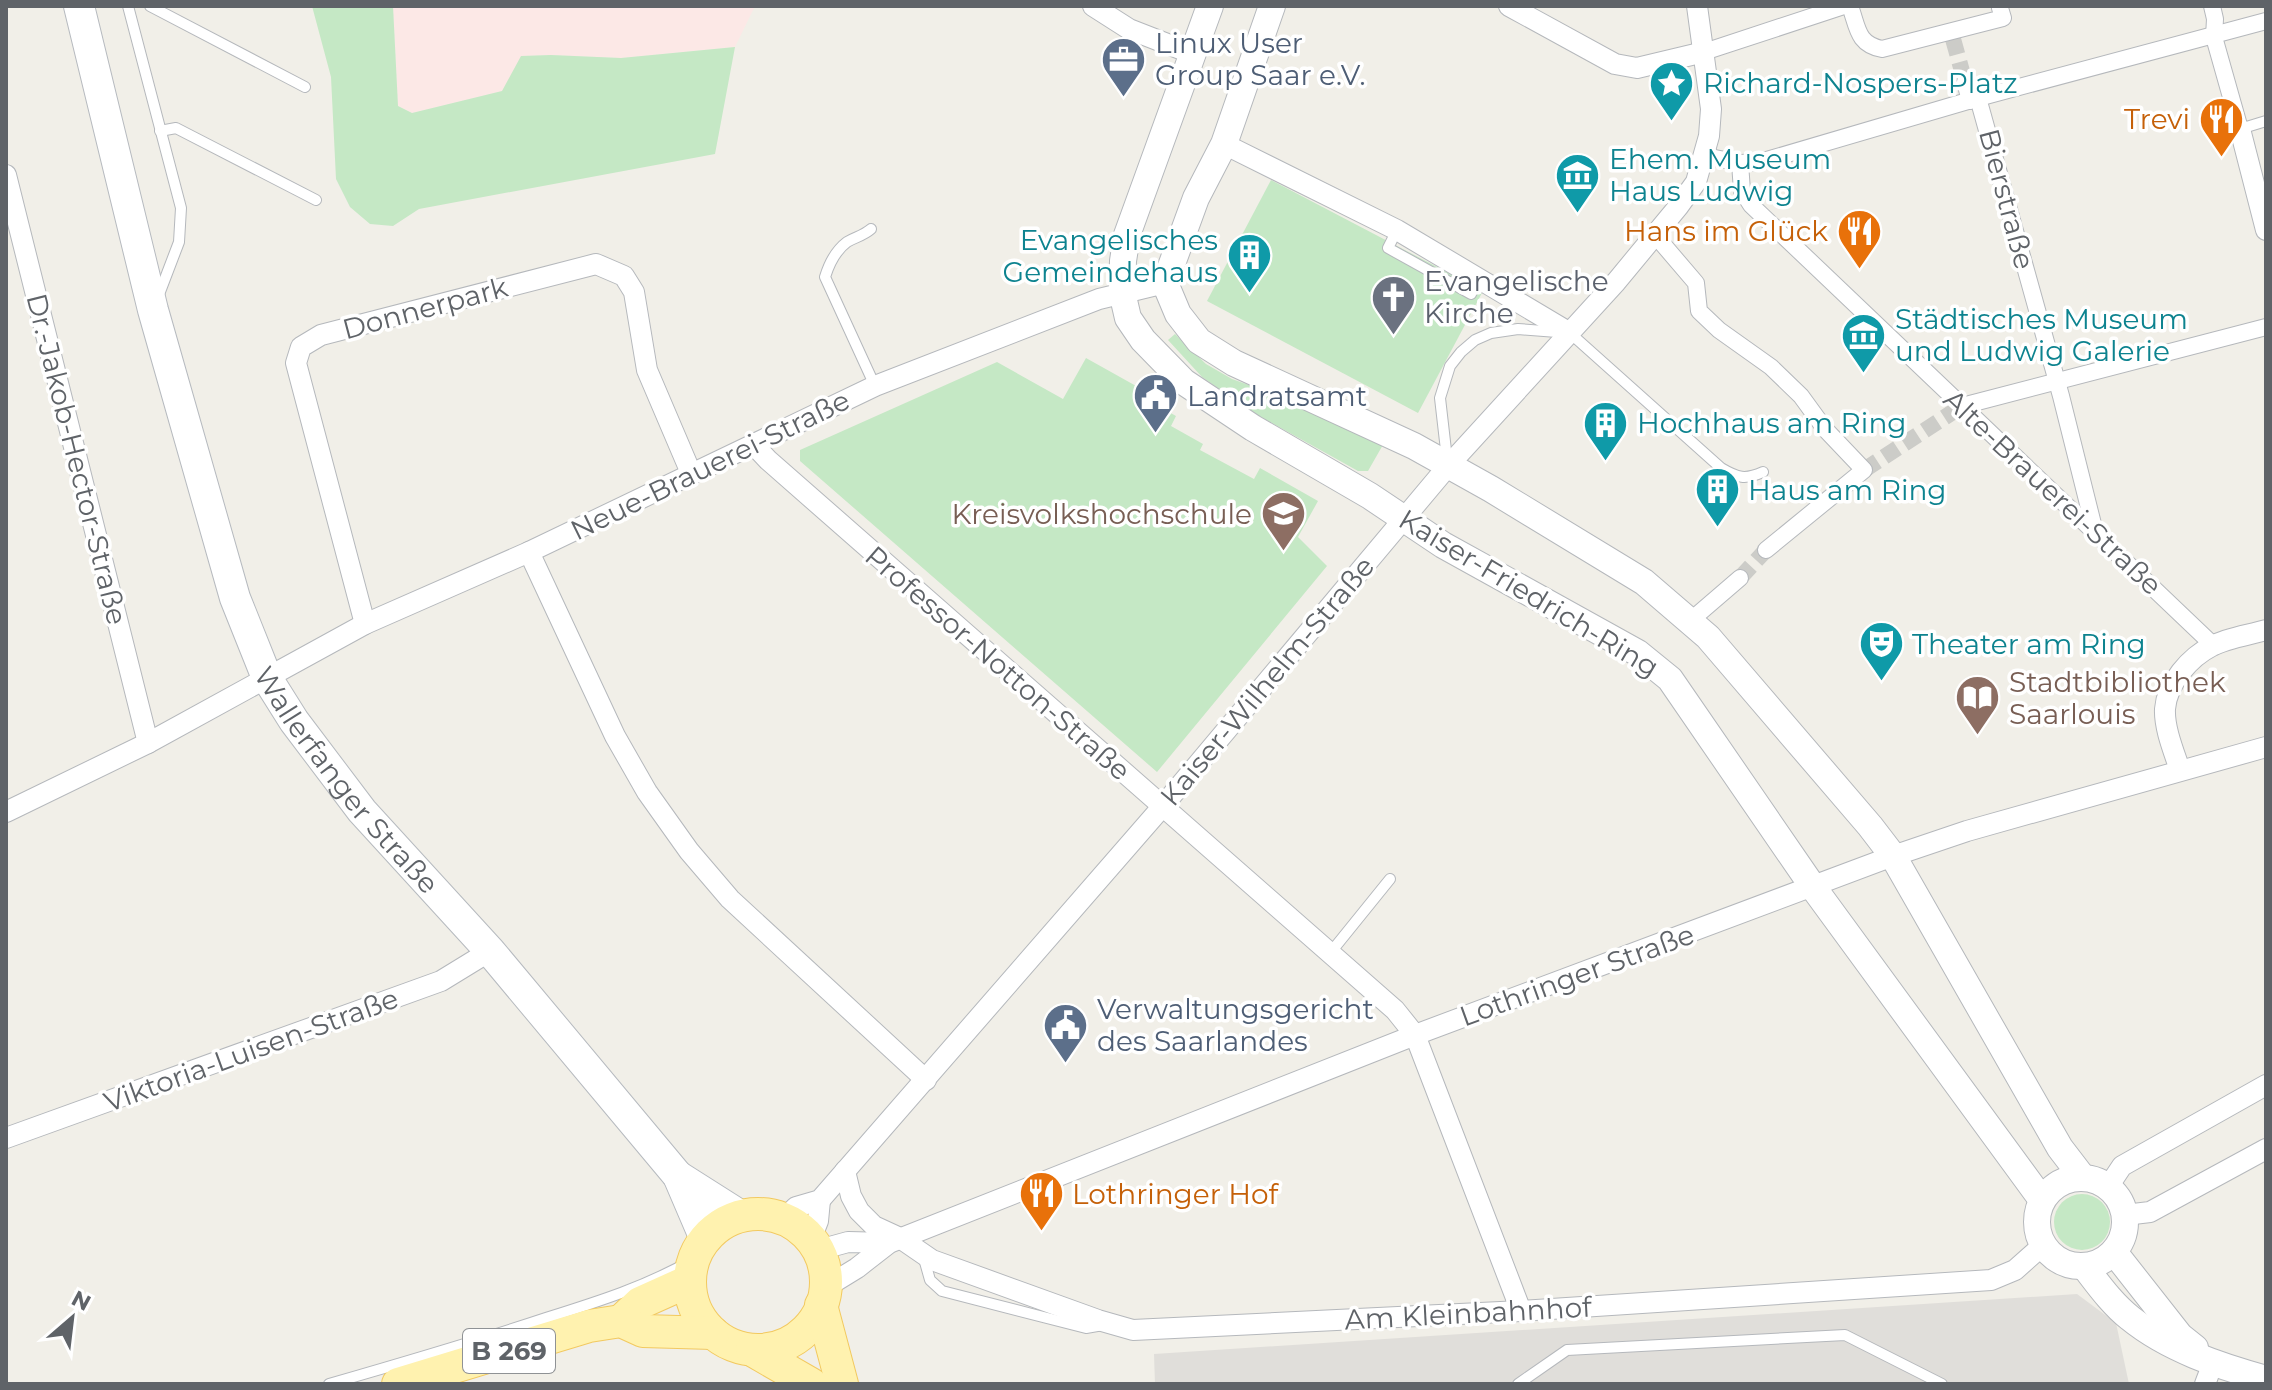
<svg xmlns="http://www.w3.org/2000/svg" width="2272" height="1390" font-family="Montserrat,sans-serif">
	<rect width="100%" height="100%" fill="#f1efe8"/>
	<polygon fill="#e0deda" points="2077,1294 2116,1323 2129,1384 1155,1384 1154,1354"/>
	<polygon fill="#fce8e6" points="393,6 755,6 735,47 621,58 551,55 522,56 503,91 412,113 398,106"/>
	<g fill="#c5e8c5">
		<polygon points="312,6 393,6 398,106 412,113 502,91 521,56 551,55 621,58 735,47 715,154 419,209 393,226 370,224 350,207 336,179 331,77"/>
		<polygon points="1271,180 1483,291 1418,413 1207,301"/>
		<polygon points="1175,334 1206,364 1232,379 1310,407 1384,443 1368,471 1358,471 1252,412 1202,377 1168,340"/>
		<polygon points="1086,358 1154,396 1151,402 1176,416 1171,426 1203,444 1200,450 1254,479 1260,468 1318,501 1298,537 1327,566 1157,772 800,461 800,450 997,362 1063,399"/>
		<circle cx="2082" cy="1222" r="28"/>
	</g>
	<g fill="none" stroke-linecap="round" stroke-linejoin="round">
		<g stroke="#ccccc8" stroke-width="16" stroke-dasharray="16 8" stroke-linecap="butt">
			<polyline points="1953,39 1965,82"/>
			<polyline points="1864,470 1962,406"/>
			<polyline points="1740,578 1766,550"/>
		</g>
		<defs>
			<g id="service">
				<polyline points="128,6 181,208 179,242 158,297"/>
				<polyline points="150,6 305,87"/>
				<polyline points="2240,129 2266,121"/>
				<polyline points="160,131 176,128 316,200"/>
				<path d="M871,229C863,236 855,237 847,242C835,251 829,264 825,277L875,386"/>
				<polyline points="1397,230 1388,248 1471,294 1480,277"/>
				<path d="M1447,459L1440,398L1450,366L1461,352L1475,340L1491,333L1518,329L1570,333L1721,468C1738,478 1745,480 1763,472"/>
				<polyline points="1331,952 1390,879"/>
				<polyline points="923,1255 930,1280 942,1291 1086,1328 1103,1325"/>
				<path d="M329,1384C402,1363 474,1342 546,1318C597,1302 648,1286 694,1259"/>
				<polyline points="1518,1384 1567,1350 1845,1335 1942,1384"/>
			</g>
			<g id="pedestrian">
				<path d="M1850,6C1858,28 1857,44 1882,49L2003,18L2000,8"/>
				<polyline points="2212,6 2215,19 2214,37 2240,129"/>
				<polyline points="1704,52 1844,6"/>
				<polyline points="1965,82 1970,101"/>
				<polyline points="1978,98 2061,396 2095,532"/>
				<polyline points="1705,156 1740,163 1760,162 1978,98 2266,21"/>
				<polyline points="1740,163 1742,191 1751,205 2213,645"/>
				<polyline points="1655,235 1696,283 1699,311 1719,330 1771,367 1801,396 1825,429 1864,470 1766,550"/>
				<polyline points="1962,406 2266,327"/>
				<polyline points="1690,621 1740,578"/>
			</g>
			<g id="minor">
				<polyline points="1093,6 1129,29 1193,54"/>
				<polyline points="1509,6 1615,64 1637,68 1704,52"/>
				<polyline points="2240,129 2266,230"/>
				<polyline points="1224,144 1397,230 1570,333"/>
				<polyline points="6,175 148,743"/>
				<polyline points="754,445 768,460 1395,1010 1415,1035 1521,1311"/>
				<polyline points="529,552 615,736 647,792 689,851 730,899 926,1080"/>
				<polyline points="365,624 296,363 301,347 321,335 596,264 624,276 634,292 647,370 691,473"/>
				<path d="M2180,770C2174,752 2164,728 2165,709C2167,683 2190,657 2212,646C2227,638 2249,635 2266,630"/>
				<polyline points="6,812 148,743 365,624 529,552 875,386 1099,299 1165,283"/>
				<polyline points="6,1138 441,981 490,951"/>
				<polyline points="845,1171 851,1196 859,1211 874,1226 900,1238 932,1260 1098,1320 1133,1330 1521,1311 1991,1280 2015,1270 2043,1245"/>
				<polyline points="2108,1187 2122,1166 2266,1085"/>
				<polyline points="2125,1215 2150,1212 2266,1149"/>
				<polyline points="784,1219 796,1207 820,1200 1162,807 1448,466 1616,282 1678,207 1696,182 1709,136 1711,109 1697,6"/>
				<polyline points="811,1239 818,1221 820,1200"/>
				<polyline points="819,1250 848,1242 889,1243"/>
				<polyline points="826,1287 857,1268 889,1243 1415,1035 1893,856 1967,831 2266,747"/>
				<polyline points="2205,1384 2213,1363"/>
			</g>
			<g id="tertiary">
				<polyline points="1210,6 1127,235 1123,261 1122,292 1128,318 1143,340 1184,382 1253,428 1370,496 1443,545 1638,653 1670,679 1813,887 2042,1200"/>
				<polyline points="1272,6 1224,144 1196,198 1165,283 1178,314 1199,341 1234,363 1414,446 1491,489 1644,582 1708,637 1870,826 1893,856 2060,1148 2083,1178"/>
				<circle cx="2081" cy="1222" r="44"/>
				<polyline points="2114,1252 2180,1336 2195,1348"/>
				<path d="M2084,1266C2098,1284 2112,1304 2130,1318C2168,1349 2219,1366 2266,1379"/>
			</g>
			<g id="secondary">
				<path id="s1" d="M79,6L153,310L235,598L267,678L294,721L362,811L490,951L678,1176L705,1239"/>
				<polyline points="678,1176 741,1216"/>
			</g>
			<g id="primary">
				<circle cx="758" cy="1282" r="68"/>
				<polyline points="821,1305 842,1384"/>
				<polyline points="621,1321 640,1303 689,1281"/>
				<polyline points="752,1350 811,1384"/>
				<polyline points="398,1384 589,1326 621,1321 643,1331 713,1333"/>
			</g>
		</defs>
		<use href="#service" stroke="#b5b8bc" stroke-width="12"/>
		<use href="#pedestrian" stroke="#b5b8bc" stroke-width="18"/>
		<use href="#minor" stroke="#b5b8bc" stroke-width="22"/>
		<use href="#tertiary" stroke="#b5b8bc" stroke-width="28"/>
		<use href="#secondary" stroke="#b6babf" stroke-width="32"/>
		<use href="#primary" stroke="#f2c960" stroke-width="34"/>
		<use href="#service" stroke="#fff" stroke-width="10"/>
		<use href="#pedestrian" stroke="#fff" stroke-width="16"/>
		<use href="#minor" stroke="#fff" stroke-width="20"/>
		<use href="#tertiary" stroke="#fff" stroke-width="26"/>
		<use href="#secondary" stroke="#fff" stroke-width="30"/>
		<use href="#primary" stroke="#fff2af" stroke-width="32"/>
	</g>
	<defs>
		<symbol id="office-pin" viewBox="-11 -11 22 30"><path d="M0 17L-7.5 6A9.5 9.5 0 1 1 7.5 6Z" fill="#5c6f8a" stroke="#fff"/><path d="M-6-3h4V-5.5h4V-3h4V5H-6ZM-1-4.5V-3h2v-1.5ZM-6 0V1H6V0Z" fill="#fff"/></symbol>
		<symbol id="sight-pin" viewBox="-11 -11 22 30"><path d="M0 17L-7.5 6A9.5 9.5 0 1 1 7.5 6Z" fill="#0f9aa8" stroke="#fff"/><path d="M0-6L1.8-2.2L6-1.7L2.9 1.2L3.7 5.4L0 3.3L-3.7 5.4L-2.9 1.2L-6-1.7L-1.8-2.2Z" fill="#fff"/></symbol>
		<symbol id="restaurant-pin" viewBox="-11 -11 22 30"><path d="M0 17L-7.5 6A9.5 9.5 0 1 1 7.5 6Z" fill="#e8710a" stroke="#fff"/><path d="M-5-6h1v4h1v-4h1v4h1v-4h1v5L-1.5 .5V6h-2V.5L-5-1ZM5-6V6H3V1.5H1.5Q1.5-4 5-6Z" fill="#fff"/></symbol>
		<symbol id="museum-pin" viewBox="-11 -11 22 30"><path d="M0 17L-7.5 6A9.5 9.5 0 1 1 7.5 6Z" fill="#0f9aa8" stroke="#fff"/><path d="M0-6L6-3V-2H-6V-3ZM-5-1h2V3h-2ZM-1-1h2V3h-2ZM3-1h2V3H3ZM-6 4H6V6H-6Z" fill="#fff"/></symbol>
		<symbol id="building-pin" viewBox="-11 -11 22 30"><path d="M0 17L-7.5 6A9.5 9.5 0 1 1 7.5 6Z" fill="#0f9aa8" stroke="#fff"/><path d="M-4-6H4V6H1V3H-1V6H-4ZM-2.5-4.3h1.7v1.8h-1.7ZM.8-4.3h1.7v1.8H.8ZM-2.5-1h1.7V.8h-1.7ZM.8-1h1.7V.8H.8Z" fill="#fff"/></symbol>
		<symbol id="church-pin" viewBox="-11 -11 22 30"><path d="M0 17L-7.5 6A9.5 9.5 0 1 1 7.5 6Z" fill="#6b7280" stroke="#fff"/><path d="M-1.2-6h2.4v3.5h3.3v2.4h-3.3V6h-2.4V-.1h-3.3v-2.4h3.3Z" fill="#fff"/></symbol>
		<symbol id="civic-pin" viewBox="-11 -11 22 30"><path d="M0 17L-7.5 6A9.5 9.5 0 1 1 7.5 6Z" fill="#5c6f8a" stroke="#fff"/><path d="M-.6-6.5H3V-4.5H.6V-3L4-1V1h2V6H-6V1h2V-1L-.6-3ZM-1.2 2.5V6h2.4V2.5Z" fill="#fff"/></symbol>
		<symbol id="school-pin" viewBox="-11 -11 22 30"><path d="M0 17L-7.5 6A9.5 9.5 0 1 1 7.5 6Z" fill="#8d6e63" stroke="#fff"/><path d="M0-5L7-2L0 1L-7-2ZM-4 1L0 2.5L4 1V4Q0 6-4 4Z" fill="#fff"/></symbol>
		<symbol id="theatre-pin" viewBox="-11 -11 22 30"><path d="M0 17L-7.5 6A9.5 9.5 0 1 1 7.5 6Z" fill="#0f9aa8" stroke="#fff"/><path d="M-5-5.5Q0-4 5-5.5V0Q5 5 0 6Q-5 5-5 0ZM-3.3-2.5H-1v1.5H-3.3ZM1-2.5H3.3v1.5H1ZM-2.8 1Q0 5.5 2.8 1Z" fill="#fff"/></symbol>
		<symbol id="library-pin" viewBox="-11 -11 22 30"><path d="M0 17L-7.5 6A9.5 9.5 0 1 1 7.5 6Z" fill="#8d6e63" stroke="#fff"/><path d="M-6-4Q-3-5.5-.7-3.5V5Q-3 3-6 4ZM6-4Q3-5.5 .7-3.5V5Q3 3 6 4Z" fill="#fff"/></symbol>
	</defs>
	<g fill-rule="evenodd">
		<use href="#office-pin" x="1098" y="34" width="51" height="69"/>
		<use href="#sight-pin" x="1646" y="58" width="51" height="69"/>
		<use href="#restaurant-pin" x="2196" y="94" width="51" height="69"/>
		<use href="#museum-pin" x="1552" y="150" width="51" height="69"/>
		<use href="#restaurant-pin" x="1834" y="206" width="51" height="69"/>
		<use href="#building-pin" x="1224" y="230" width="51" height="69"/>
		<use href="#church-pin" x="1368" y="272" width="51" height="69"/>
		<use href="#museum-pin" x="1838" y="310" width="51" height="69"/>
		<use href="#civic-pin" x="1130" y="370" width="51" height="69"/>
		<use href="#building-pin" x="1580" y="398" width="51" height="69"/>
		<use href="#building-pin" x="1692" y="464" width="51" height="69"/>
		<use href="#school-pin" x="1258" y="488" width="51" height="69"/>
		<use href="#theatre-pin" x="1856" y="618" width="51" height="69"/>
		<use href="#library-pin" x="1952" y="672" width="51" height="69"/>
		<use href="#civic-pin" x="1040" y="1000" width="51" height="69"/>
		<use href="#restaurant-pin" x="1016" y="1168" width="51" height="69"/>
	</g>
	<g text-anchor="middle" stroke-width="7" stroke-linejoin="round" paint-order="stroke">
		<rect fill="#fff" stroke="#8f9295" stroke-width="2" x="463" y="1329" width="92" height="44" rx="6"/>
		<g font-size="26" font-weight="bold" fill="#5f6368">
			<text x="509" y="1360">B 269</text>
		</g>
		<g font-size="28" fill="#4e5e75" stroke="#fff" text-anchor="start">
			<text x="1155" y="53">Linux User<tspan x="1155" dy="32">Group Saar e.V.</tspan></text>
			<text x="1187" y="406">Landratsamt</text>
			<text x="1097" y="1019">Verwaltungsgericht<tspan x="1097" dy="32">des Saarlandes</tspan></text>
		</g>
		<g font-size="28" fill="#0d838f" stroke="#fff" text-anchor="start">
			<text x="1703" y="93">Richard-Nospers-Platz</text>
			<text x="1609" y="169">Ehem. Museum<tspan x="1609" dy="32">Haus Ludwig</tspan></text>
			<text x="1218" y="250" text-anchor="end">Evangelisches<tspan x="1218" dy="32">Gemeindehaus</tspan></text>
			<text x="1895" y="329">Städtisches Museum<tspan x="1895" dy="32">und Ludwig Galerie</tspan></text>
			<text x="1637" y="433">Hochhaus am Ring</text>
			<text x="1748" y="500">Haus am Ring</text>
			<text x="1912" y="654">Theater am Ring</text>
		</g>
		<g font-size="28" fill="#c56008" stroke="#fff" text-anchor="end">
			<text x="2190" y="129">Trevi</text>
			<text x="1828" y="241">Hans im Glück</text>
			<text x="1072" y="1204" text-anchor="start">Lothringer Hof</text>
		</g>
		<g font-size="28" fill="#5f6368" stroke="#fff">
			<text transform="translate(2007 199) rotate(75)" y="10">Bierstraße</text>
			<text transform="translate(425 308) rotate(-15)" y="10">Donnerpark</text>
			<text transform="translate(77 459) rotate(76)" y="10">Dr.-Jakob-Hector-Straße</text>
			<text transform="translate(710 465) rotate(-26)" y="10">Neue-Brauerei-Straße</text>
			<text transform="translate(2053 492) rotate(43)" y="10">Alte-Brauerei-Straße</text>
			<text transform="translate(1529 593) rotate(31)" y="10">Kaiser-Friedrich-Ring</text>
			<text transform="translate(998 663) rotate(41)" y="10">Professor-Notton-Straße</text>
			<text transform="translate(1267 681) rotate(-50)" y="10">Kaiser-Wilhelm-Straße</text>
			<text dy="10" stroke="none"><textPath href="#s1" startOffset="828">Wallerfanger Straße</textPath></text>
			<text transform="translate(1577 975) rotate(-20)" y="10">Lothringer Straße</text>
			<text transform="translate(251 1050) rotate(-20)" y="10">Viktoria-Luisen-Straße</text>
			<text transform="translate(1468 1313) rotate(-3)" y="10">Am Kleinbahnhof</text>
		</g>
		<g font-size="28" fill="#5b616d" stroke="#fff" text-anchor="start">
			<text x="1424" y="291">Evangelische<tspan x="1424" dy="32">Kirche</tspan></text>
		</g>
		<g font-size="28" fill="#785e54" stroke="#fff" text-anchor="end">
			<text x="1252" y="524">Kreisvolkshochschule</text>
			<text x="2009" y="692" text-anchor="start">Stadtbibliothek<tspan x="2009" dy="32">Saarlouis</tspan></text>
		</g>
	</g>
	<rect width="2272" height="1390" fill="none" stroke="#5f6368" stroke-width="16"/>
	<g transform="translate(72 1318) rotate(28)" stroke="#ffffff" stroke-width="6" paint-order="stroke">
	<path d="M0-6L14 30L0 20L-14 30Z" fill="#5f6368"/>
	<text y="-12" font-size="22" font-weight="bold" text-anchor="middle" fill="#5f6368">N</text>
	</g>
</svg>
